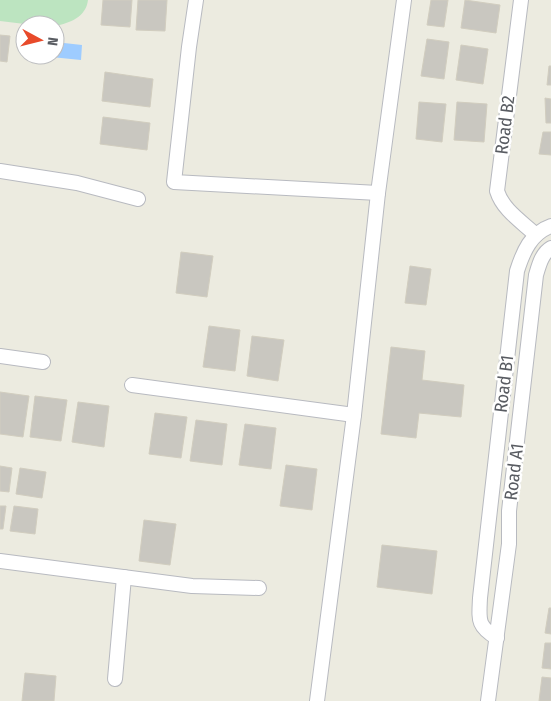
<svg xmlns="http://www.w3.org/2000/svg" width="551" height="701" font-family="'Fira Sans Condensed',sans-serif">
	<rect width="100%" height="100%" fill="#ecebe0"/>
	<path fill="#bce4c0" d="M0,0H88C86,17 70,23 55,26V25H33L0,21Z"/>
	<polygon fill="#9eccff" points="55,42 82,45 81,60 51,57 52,55 55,55"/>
	<g fill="#c9c7c0" stroke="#d1cdbf">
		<polygon points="103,0 132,0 130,27 101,25"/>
		<polygon points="138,0 167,0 165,31 136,30"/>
		<polygon points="431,0 448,0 444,27 427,25"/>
		<polygon points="465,0 500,5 496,33 461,28"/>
		<polygon points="0,35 10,36 7,62 0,61"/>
		<polygon points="427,39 449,42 444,79 421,76"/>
		<polygon points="461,45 488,49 483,84 456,80"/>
		<polygon points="549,66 551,66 551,85 547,85"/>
		<polygon points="105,72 153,79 150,107 102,101"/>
		<polygon points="545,98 551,99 551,123 546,123"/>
		<polygon points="419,102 446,104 442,142 416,139"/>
		<polygon points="457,102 487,104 484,142 454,140"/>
		<polygon points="103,117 150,123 147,150 100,144"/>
		<polygon points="543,132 551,132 551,155 539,154"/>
		<polygon points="181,252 213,256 207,297 176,293"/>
		<polygon points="410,266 431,269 426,305 405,303"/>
		<polygon points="209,326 240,330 235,371 203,367"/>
		<polygon points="252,336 284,340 278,381 247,376"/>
		<polygon points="391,347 425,351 422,380 464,385 461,417 419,413 416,438 381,434"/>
		<polygon points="0,392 29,396 23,437 0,434"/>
		<polygon points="35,396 67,400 61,441 30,437"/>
		<polygon points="78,402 109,406 104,447 72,442"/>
		<polygon points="155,413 187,417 181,458 149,454"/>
		<polygon points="196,420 227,424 222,465 190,461"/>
		<polygon points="245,424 276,428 271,469 239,465"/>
		<polygon points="286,465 317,469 312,510 280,506"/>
		<polygon points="0,466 12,468 9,492 0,491"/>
		<polygon points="20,468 46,472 42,498 16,494"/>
		<polygon points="0,506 6,506 3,529 0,529"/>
		<polygon points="14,506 38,509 35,534 10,531"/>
		<polygon points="144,520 176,524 170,565 139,561"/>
		<polygon points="382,545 437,551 432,594 377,587"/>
		<polygon points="549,608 551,608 551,634 545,633"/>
		<polygon points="545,643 551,643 551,669 542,668"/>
		<polygon points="25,673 56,676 54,701 22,701"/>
		<polygon points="542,677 551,678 551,701 539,701"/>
	</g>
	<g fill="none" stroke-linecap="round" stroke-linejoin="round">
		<defs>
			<g id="street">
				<polyline points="196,0 189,47 174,182 378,193"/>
				<path d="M521,0L497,191C503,210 521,221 536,235"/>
				<polyline points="0,171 77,183 138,199"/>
				<polyline points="0,356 43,362"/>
				<polyline points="132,385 354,415"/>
				<polyline points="0,561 192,586 259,588"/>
				<path d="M497,638C477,626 479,620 480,598L517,271C523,252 531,233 551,226"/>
				<polyline points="115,679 124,577"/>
				<polyline points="317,701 354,415 378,193 404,0"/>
				<path d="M488,701L509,544V511L536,275C539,265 542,253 551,248"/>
			</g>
		</defs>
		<use href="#street" stroke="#b8bac0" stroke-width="16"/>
		<use href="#street" stroke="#fff" stroke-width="14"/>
	</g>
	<g text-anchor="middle" stroke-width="5" stroke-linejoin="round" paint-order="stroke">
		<g font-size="18" fill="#595c62" stroke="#fff">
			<text transform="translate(505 125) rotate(-83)" y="6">Road B2</text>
			<text transform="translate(504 384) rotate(-83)" y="6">Road B1</text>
			<text transform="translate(514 472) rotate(-83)" y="6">Road A1</text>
		</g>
	</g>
	<g transform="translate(40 40) rotate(97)"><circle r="24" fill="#ffffff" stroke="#bdbec0"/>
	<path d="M0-4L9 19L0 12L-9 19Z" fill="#e84a2a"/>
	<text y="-8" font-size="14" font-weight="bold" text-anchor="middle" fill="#595c62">N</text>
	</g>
</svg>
